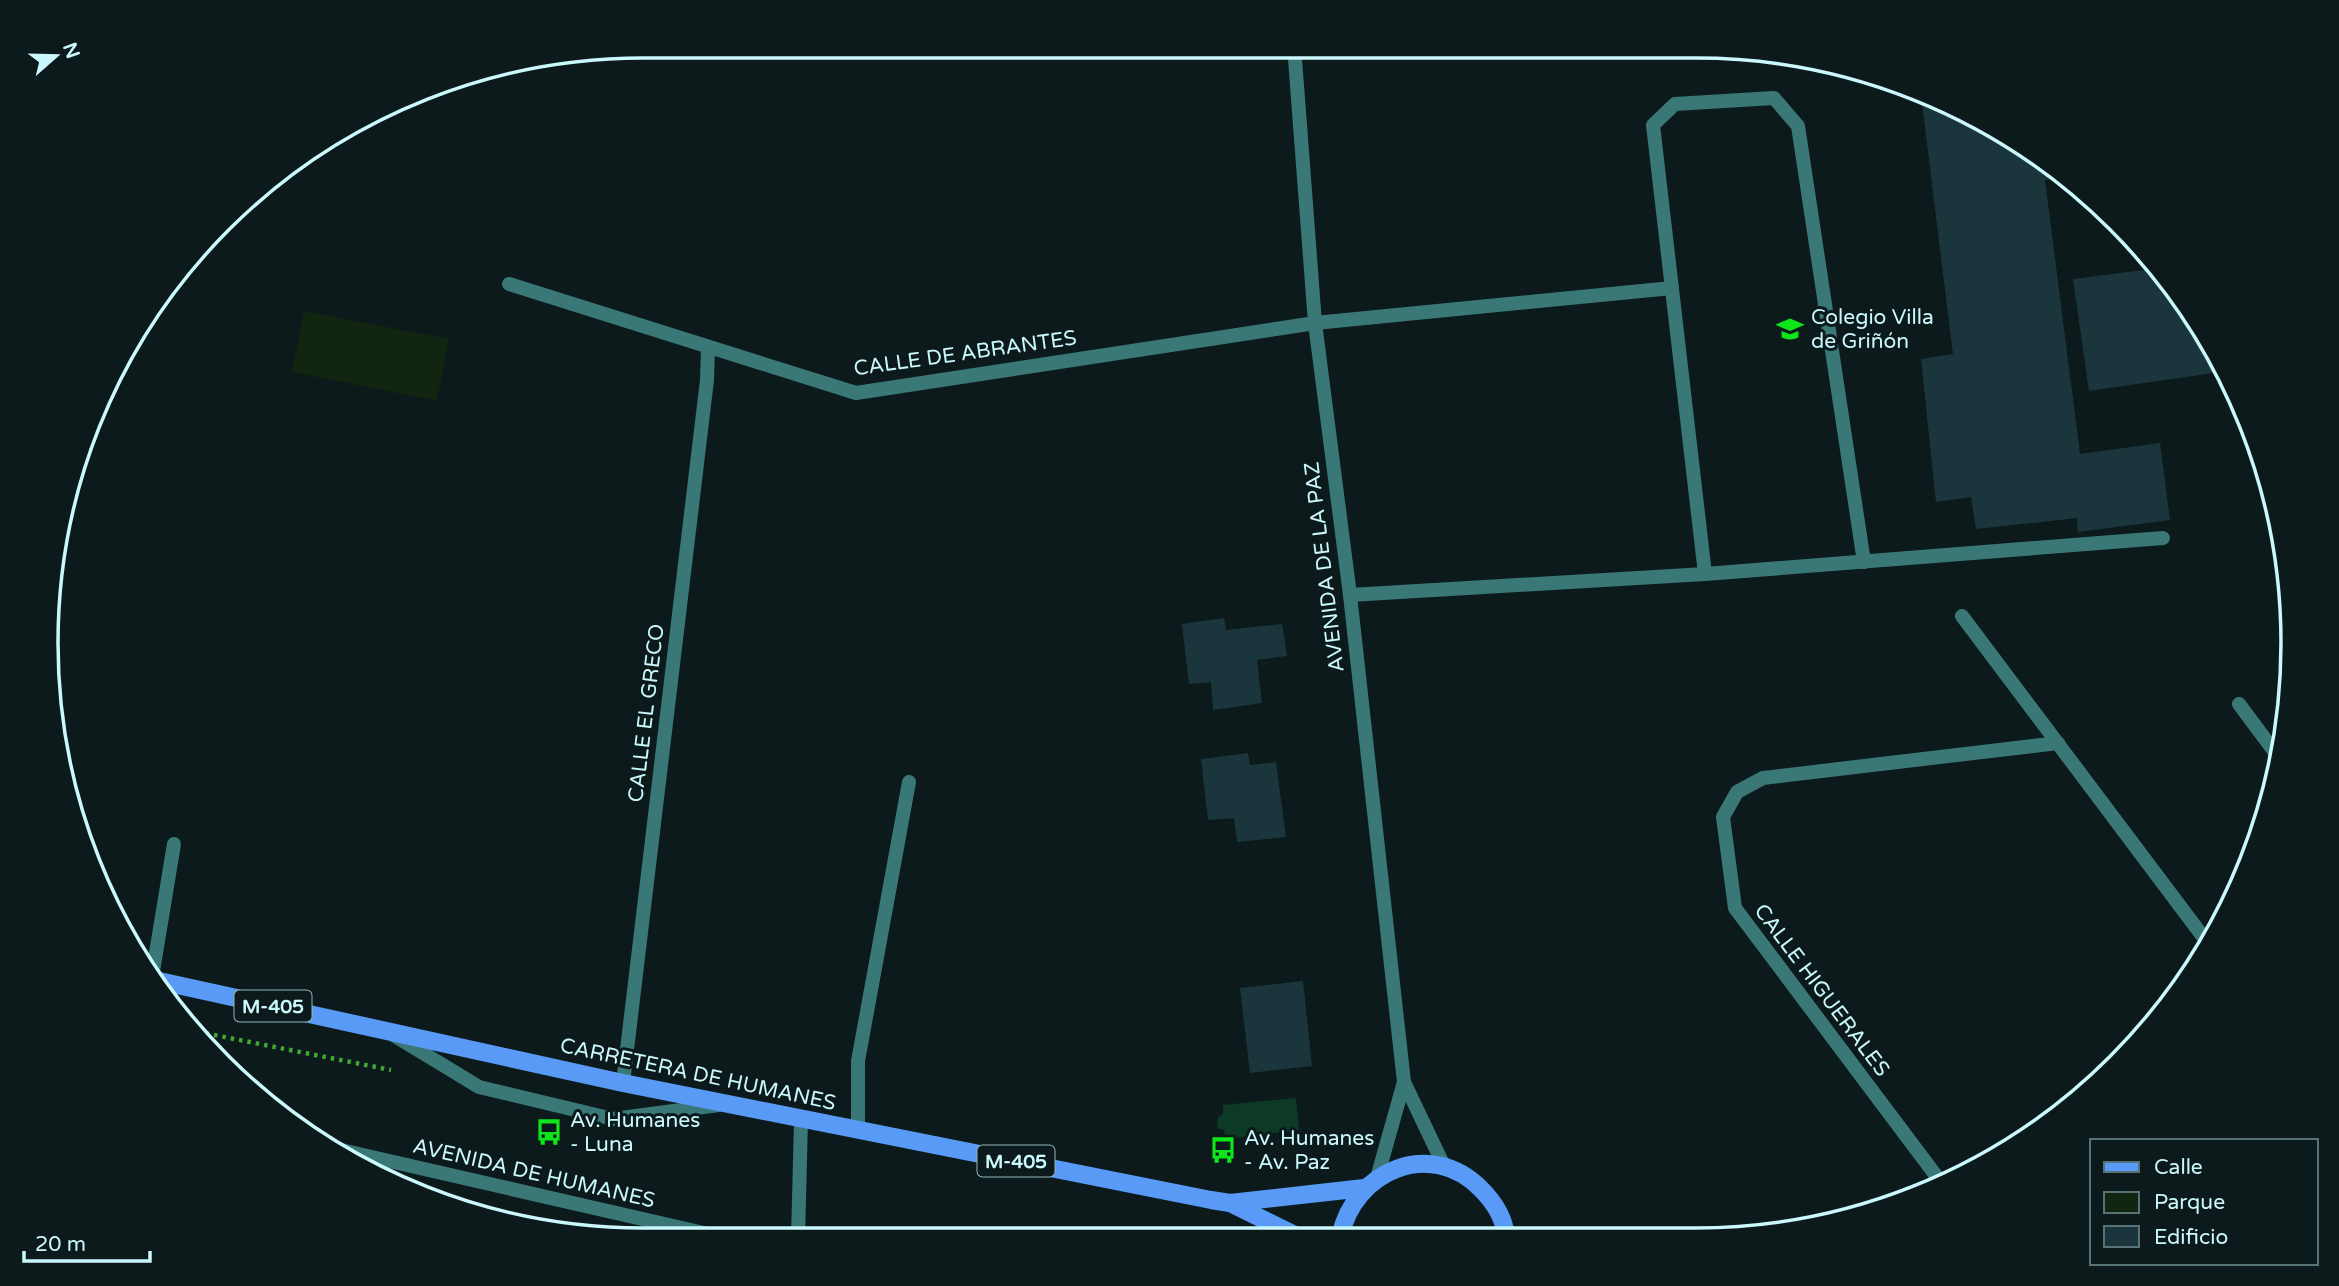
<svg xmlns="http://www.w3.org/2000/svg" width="2339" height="1286" font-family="'Varela Round',sans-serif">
	<rect width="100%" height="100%" fill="#0c1a1c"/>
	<polygon fill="#122510" points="304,311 449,339 437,401 292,372"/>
	<polygon fill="#0d3a27" points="1296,1098 1299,1130 1226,1139 1224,1130 1217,1128 1218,1117 1223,1114 1223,1105"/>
	<g fill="#1a363c">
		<polygon points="1921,95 1994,125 2066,177 2045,180 2080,454 2160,443 2170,520 2078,532 2077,518 1976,529 1971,497 1936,502 1921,359 1953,354"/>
		<polygon points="2159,268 2170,279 2227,371 2089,391 2073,279"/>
		<polygon points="1224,618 1226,630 1282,624 1287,656 1257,660 1262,703 1213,710 1211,682 1189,684 1182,624"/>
		<polygon points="1248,753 1250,765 1276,762 1286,837 1237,842 1234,818 1208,820 1201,759"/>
		<polygon points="1303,981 1312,1066 1250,1073 1240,988"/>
	</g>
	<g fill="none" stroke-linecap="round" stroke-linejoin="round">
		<polyline stroke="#40a734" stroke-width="4.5" stroke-dasharray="3.5 5" stroke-linecap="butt" points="189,1030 391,1070"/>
		<g stroke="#3a7878" stroke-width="14">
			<polyline points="1315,323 1672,288"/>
			<polyline points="1705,574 1653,125 1675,104 1774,98 1798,126 1864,562"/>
			<polyline points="1350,595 1705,574 2163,538"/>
			<polyline points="153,971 174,844"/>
			<polyline points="395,1036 479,1087 613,1119 719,1105"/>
			<polyline points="858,1130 858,1061 909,782"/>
		</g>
		<g stroke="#3a7878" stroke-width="14">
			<polyline points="1294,46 1315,323 1350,595 1404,1082 1444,1166"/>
			<polyline points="509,284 856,393 1315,323"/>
			<polyline points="1962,616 2210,946"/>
			<polyline points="2239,704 2280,759"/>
			<polyline points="623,1083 707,380 708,348"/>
			<polyline points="328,1147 730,1239"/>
			<polyline points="1377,1178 1404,1082"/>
			<polyline points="1943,1185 1735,908 1723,817 1737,792 1763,778 2058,743"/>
			<polyline points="798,1239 801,1120"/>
		</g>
		<g stroke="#589af5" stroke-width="18">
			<polyline points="159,981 623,1083 1211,1200 1230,1203 1364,1188"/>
			<polyline points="1230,1203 1299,1237"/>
			<path d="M1340,1237C1354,1170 1431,1138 1481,1189C1494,1202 1504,1218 1506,1236"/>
		</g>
	</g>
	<defs>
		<symbol id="school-bare" viewBox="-9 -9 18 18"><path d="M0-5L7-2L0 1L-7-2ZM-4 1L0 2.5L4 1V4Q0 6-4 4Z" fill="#0ee51a" stroke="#0c1a1c" stroke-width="2.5" paint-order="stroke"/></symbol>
		<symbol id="bus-bare" viewBox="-9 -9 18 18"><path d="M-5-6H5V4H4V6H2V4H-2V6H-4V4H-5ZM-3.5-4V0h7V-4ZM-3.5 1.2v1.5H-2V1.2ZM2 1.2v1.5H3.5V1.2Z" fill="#0ee51a" stroke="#0c1a1c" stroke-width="2.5" paint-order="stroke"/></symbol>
	</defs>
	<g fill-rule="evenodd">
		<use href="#school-bare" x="1771" y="310" width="38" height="38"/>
		<use href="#bus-bare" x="530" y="1113" width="38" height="38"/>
		<use href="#bus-bare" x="1204" y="1131" width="38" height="38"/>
	</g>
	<g text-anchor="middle" stroke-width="6" stroke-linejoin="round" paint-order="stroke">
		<g fill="#0c1a1c" stroke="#91b5b9" stroke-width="2">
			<rect x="234.5" y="990.5" width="77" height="31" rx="5"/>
			<rect x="977.5" y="1145.5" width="77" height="31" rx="5"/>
		</g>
		<g font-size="19" font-weight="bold" fill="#caf8fc">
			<text x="273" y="1013">M-405</text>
			<text x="1016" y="1168">M-405</text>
		</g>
		<g font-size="21" fill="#caf8fc" stroke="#0c1a1c" text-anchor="start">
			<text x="1811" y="324">Colegio Villa<tspan x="1811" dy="24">de Griñón</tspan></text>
			<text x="570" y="1127">Av. Humanes<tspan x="570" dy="24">- Luna</tspan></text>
			<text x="1244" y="1145">Av. Humanes<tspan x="1244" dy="24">- Av. Paz</tspan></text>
		</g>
		<g font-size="21" fill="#caf8fc" stroke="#0c1a1c">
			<text transform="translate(965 353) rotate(-8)" y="7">CALLE DE ABRANTES</text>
			<text transform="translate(1324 567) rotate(-97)" y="7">AVENIDA DE LA PAZ</text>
			<text transform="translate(646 713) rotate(-83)" y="7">CALLE EL GRECO</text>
			<text transform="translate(1822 990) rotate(53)" y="7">CALLE HIGUERALES</text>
			<text transform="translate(698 1074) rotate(12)" y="7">CARRETERA DE HUMANES</text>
			<text transform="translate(534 1173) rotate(13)" y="7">AVENIDA DE HUMANES</text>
		</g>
	</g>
	<path d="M0 0H2339V1286H0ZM643 58H1696A585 585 0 0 1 2281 643V643A585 585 0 0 1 1696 1228H643A585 585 0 0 1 58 643V643A585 585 0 0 1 643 58Z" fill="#0c1a1c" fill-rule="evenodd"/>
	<path fill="none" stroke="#caf8fc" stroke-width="3.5" d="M643 58H1696A585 585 0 0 1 2281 643V643A585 585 0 0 1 1696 1228H643A585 585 0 0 1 58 643V643A585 585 0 0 1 643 58Z"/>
	<rect x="2090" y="1139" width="228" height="126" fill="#0c1a1c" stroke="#587376" stroke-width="2"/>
	<rect x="2104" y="1162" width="35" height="10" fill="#589af5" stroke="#587376" stroke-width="2"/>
	<text x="2154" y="1174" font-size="21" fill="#caf8fc">Calle</text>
	<rect x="2104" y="1192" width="35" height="21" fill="#122510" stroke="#587376" stroke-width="2"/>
	<text x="2154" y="1209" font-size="21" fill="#caf8fc">Parque</text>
	<rect x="2104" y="1226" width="35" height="21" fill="#1a363c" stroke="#587376" stroke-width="2"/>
	<text x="2154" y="1244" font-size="21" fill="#caf8fc">Edificio</text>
	<g transform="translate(56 56) rotate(70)" stroke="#0c1a1c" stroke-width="5" paint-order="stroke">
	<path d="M0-5L12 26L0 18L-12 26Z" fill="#caf8fc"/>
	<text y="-10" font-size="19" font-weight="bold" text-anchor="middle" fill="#caf8fc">N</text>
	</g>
	<path d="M24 1251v10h126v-10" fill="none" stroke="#caf8fc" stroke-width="3.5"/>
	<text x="35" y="1251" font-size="21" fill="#caf8fc" stroke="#0c1a1c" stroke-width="5" paint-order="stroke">20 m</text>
</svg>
